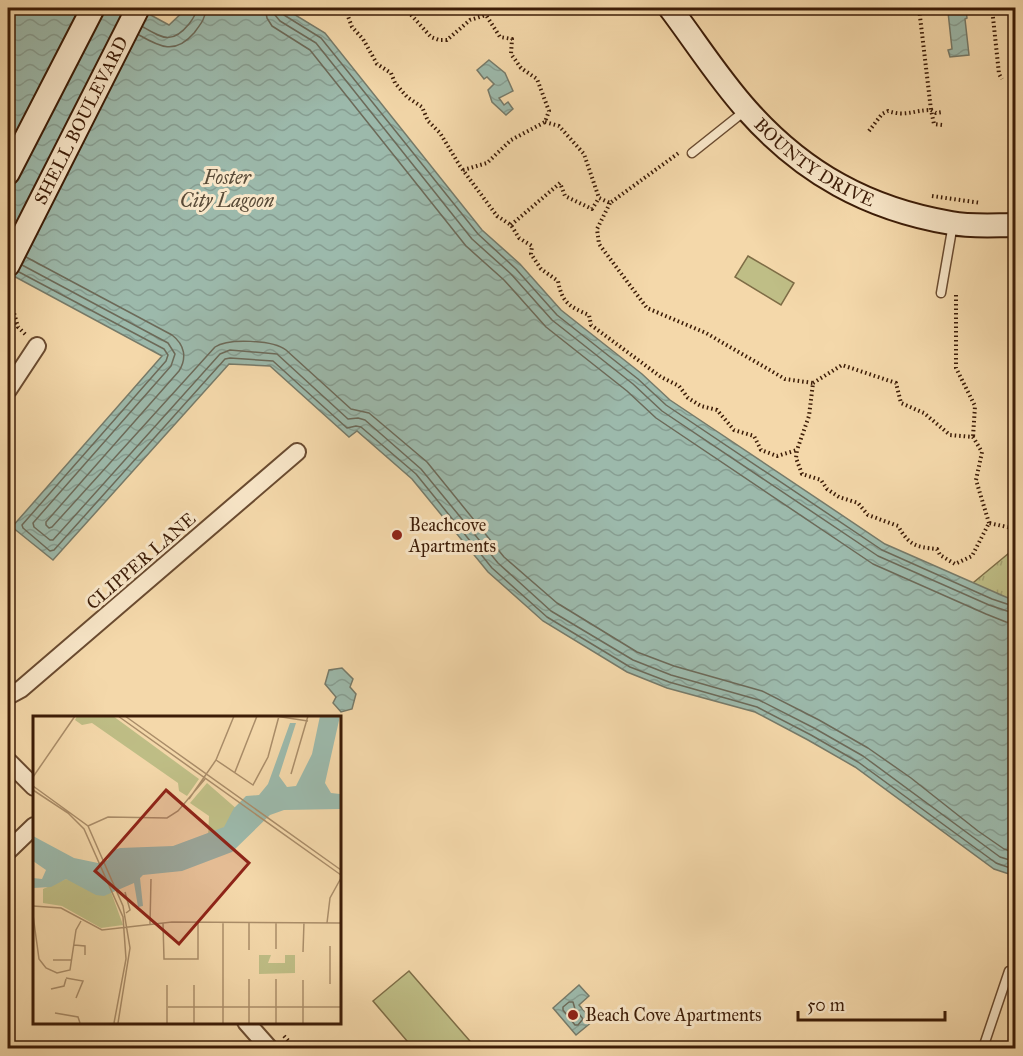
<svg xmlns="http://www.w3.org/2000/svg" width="1023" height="1056" font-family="'IM FELL Great Primer',serif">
	<defs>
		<pattern id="grass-tufts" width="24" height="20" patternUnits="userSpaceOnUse" patternTransform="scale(1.5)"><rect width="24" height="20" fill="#bfbe86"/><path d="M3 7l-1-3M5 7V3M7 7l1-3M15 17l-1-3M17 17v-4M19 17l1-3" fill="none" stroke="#a5a372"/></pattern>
		<pattern id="water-waves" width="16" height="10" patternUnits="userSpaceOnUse" patternTransform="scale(1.5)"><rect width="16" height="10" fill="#9cb9ab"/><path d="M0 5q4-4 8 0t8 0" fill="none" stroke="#879e92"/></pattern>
	</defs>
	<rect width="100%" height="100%" fill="#f4d8aa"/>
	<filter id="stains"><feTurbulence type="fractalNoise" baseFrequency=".00333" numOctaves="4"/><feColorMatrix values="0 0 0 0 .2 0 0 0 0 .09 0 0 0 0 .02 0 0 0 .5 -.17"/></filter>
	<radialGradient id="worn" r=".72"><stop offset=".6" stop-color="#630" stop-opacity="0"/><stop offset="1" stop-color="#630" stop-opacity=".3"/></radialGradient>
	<polygon fill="url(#grass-tufts)" stroke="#7e6d46" stroke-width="1.5" points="1015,548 1015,621 956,597"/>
	<g fill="#bfbe86" stroke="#7e6d46" stroke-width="1.5">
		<polygon points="748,256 794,283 781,305 735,277"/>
		<polygon points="409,971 476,1048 413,1048 373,1001"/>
	</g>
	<g fill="url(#water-waves)" stroke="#767a69" stroke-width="1.5">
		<polygon points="8,8 138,8 169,25 187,8 284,8 325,33 482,230 520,264 561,310 642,374 670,400 885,544 1015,601 1015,876 994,869 855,767 808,740 755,712 667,688 627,672 543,621 488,572 412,479 357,431 349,437 270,366 229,364 53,560 12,527 162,356 8,273"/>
		<polygon points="966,10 967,18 965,19 969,55 950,57 948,50 952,49 948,12"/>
		<polygon points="489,60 505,73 513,91 499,98 504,105 508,102 513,109 506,115 492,102 488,90 494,84 487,77 484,79 477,70"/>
		<polygon points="342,668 353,679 350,687 356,694 352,709 341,712 333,703 336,697 325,684 329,670"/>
		<polygon points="579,985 589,996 579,1005 593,1021 576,1035 553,1008"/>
	</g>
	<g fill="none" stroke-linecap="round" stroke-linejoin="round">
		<g stroke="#6c6a59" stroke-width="1.5">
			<polyline points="265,8 267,18 272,26 310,50 466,246 504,280 546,327 627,391 656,418 873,564 986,614 1006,622 1016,623"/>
			<polyline points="274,8 275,15 280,21 316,43 472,239 511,274 552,320 633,384 662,411 878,556 989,605 1016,614"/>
			<polyline points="282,8 284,15 321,38 478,234 516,269 557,315 638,379 666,405 882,550 992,599 1016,607"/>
			<path d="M143,27C162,38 172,45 189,24C193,19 196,15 197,8"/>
			<path d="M139,35C160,47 175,55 194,33C200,25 206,18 206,8"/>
			<path d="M26,257L172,335C185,345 187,358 179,371L46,522V525L49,528L52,527L215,347C228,338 273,340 286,350L351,409L369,413L427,462L504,557L557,603L637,652L674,666L762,691L819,720L868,748L911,778L978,831L1004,849L1016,853"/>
			<polyline points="22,265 168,343 175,354 171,366 33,523 34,527 50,540 53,540 220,354 230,350 277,354 348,419 358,418 365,420 421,469 498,563 551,611 633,660 671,675 759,700 814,728 863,756 1000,857 1016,862"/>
			<polyline points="19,272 164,349 168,355 166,361 22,525 23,528 50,551 54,550 225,359 230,358 273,361 347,428 356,426 361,427 416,474 492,568 547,617 630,667 669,682 757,707 811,735 858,762 996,863 1016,870"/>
			<polygon points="569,1002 573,1002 575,1009 583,1019 578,1025 575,1025 563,1010 563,1007"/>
		</g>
		<defs>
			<g id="lane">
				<polyline points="692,153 746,110"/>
				<polyline points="941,293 953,224"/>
				<polyline points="983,1048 1009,971"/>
			</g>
			<g id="street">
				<polyline points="8,390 37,346"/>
				<polyline points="8,696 21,689 297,452"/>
				<polyline points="8,761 34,787"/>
				<polyline points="8,851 34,826"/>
				<polyline points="246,1022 269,1048"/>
			</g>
			<g id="secondary">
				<path id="s1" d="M670,8C695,41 719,79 747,110C803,173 868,209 951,223C972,227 995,225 1016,225"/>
				<polyline points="8,173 93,8"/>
				<path id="s2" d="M8,265L138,8"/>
			</g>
		</defs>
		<use href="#lane" stroke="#6a4b30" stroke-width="11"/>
		<use href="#street" stroke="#6a4b30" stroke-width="20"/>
		<use href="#secondary" stroke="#3c1c07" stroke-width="26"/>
		<g stroke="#3c1c07" stroke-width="4" stroke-dasharray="1.5 3" stroke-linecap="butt">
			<path d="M340,8L346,11L352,27L363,39L377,64L391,73L395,83L407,97L422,107L428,121L440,133L460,166L497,216L511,225L519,238L532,246L531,254L541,269L558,281C562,303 570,307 589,315L591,325L661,377L679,386L688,398L701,406L717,410L734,430L754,436L761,450L777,456L797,450L796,458L802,474L821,480L827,489L839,497L858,503L868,515L898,526C909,545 915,547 937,549L940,555L955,564L972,556L989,523L1016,529"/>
			<polyline points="405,8 431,37 439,40 447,40 470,20 486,15 490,8"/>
			<polyline points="992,8 999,74 1002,79"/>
			<polyline points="993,11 1016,9"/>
			<polyline points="545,122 559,126 584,154 599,198 610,203 680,152"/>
			<polyline points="942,125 934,124 931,110 936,113 943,112"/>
			<path d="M869,131L882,114L888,111C906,117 914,110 931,110L919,8"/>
			<polyline points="463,170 487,163 511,140 545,122 549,111 537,79 521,68 511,54 512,39 500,37 486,15"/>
			<polyline points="932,196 981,203"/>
			<polyline points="610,203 597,229 599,244 647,308 706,333 785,379 813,383 809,416 797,450"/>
			<polyline points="511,225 560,183 565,196 592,209 599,198"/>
			<polyline points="956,295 956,368 975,406 973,437"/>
			<polyline points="8,297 10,299 18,327 26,335"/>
			<polyline points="8,336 16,321"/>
			<polyline points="813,383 842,365 896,383 901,403 924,413 950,435 973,437 982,452 976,480 989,523"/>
			<polyline points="284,1036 295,1048"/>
		</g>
		<use href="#lane" stroke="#f8e6c8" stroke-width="8"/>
		<use href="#street" stroke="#f8e6c8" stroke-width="16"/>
		<use href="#secondary" stroke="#f8e6c8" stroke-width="22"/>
	</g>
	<g fill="#8f2418" stroke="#f8e6c8" stroke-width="2">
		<circle cx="397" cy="535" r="6"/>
		<circle cx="573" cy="1015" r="6"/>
	</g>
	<g text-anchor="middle" stroke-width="6" stroke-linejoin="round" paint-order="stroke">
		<g font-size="18" fill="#3c1c07" stroke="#f8e6c8">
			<text dy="6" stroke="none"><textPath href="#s2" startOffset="162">SHELL BOULEVARD</textPath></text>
			<text dy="6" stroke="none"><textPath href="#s1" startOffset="214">BOUNTY DRIVE</textPath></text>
			<text transform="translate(141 561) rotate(-41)" y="6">CLIPPER LANE</text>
		</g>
		<g font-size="18" fill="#3c1c07" stroke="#f8e6c8" text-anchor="start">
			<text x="409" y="531">Beachcove<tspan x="409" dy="21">Apartments</tspan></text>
			<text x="585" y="1021">Beach Cove Apartments</text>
		</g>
		<g font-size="20" font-style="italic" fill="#594b38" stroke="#f8e6c8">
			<text x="227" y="184">Foster<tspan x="227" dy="23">City Lagoon</tspan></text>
		</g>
	</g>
	<g transform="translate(33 716)">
		<rect width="308" height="308" fill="#f4d8aa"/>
		<path d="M44,0H80L166,63L154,80L146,75L145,67L59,7L49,9L42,4ZM174,67L205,94L192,111L175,121L176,100L157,87ZM33,163L78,176L90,209L68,212L29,190L10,187V173ZM226,239H238L235,247H252V239H262V257L226,258Z" fill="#bfbe86"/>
		<path d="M135,44L143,54H149L150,64L132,55L130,46ZM39,170L66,187L56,203L29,185ZM73,187L78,188V197H84V208L73,209Z" fill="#bfbe86"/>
		<path d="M287,0H307L292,67L298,77L307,78V93L251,94L237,99L199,136L149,155L110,159L107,162L110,190L105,191L101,167L71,180L63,179L33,163L18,171L0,172V162L9,163L13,154L0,145V120L41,142L65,147L75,144L78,135L87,132L140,130L191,111L201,92L213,80L226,79L235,68L257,7H263L246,60L254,71L263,70L279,38Z" fill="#9cb9ab"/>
		<path fill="none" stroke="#aa8d69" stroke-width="1.5" d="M85,0L308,159M92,0L308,154M242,0L275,5M183,44L220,69L235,41L246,0M202,56L224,0M258,58L275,0M0,61L42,0M0,70L55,110L90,190L97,232L85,307M0,74L35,97L51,113L90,201L93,243L81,307M156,83L183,44L201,0M55,110L75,101L134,102L145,95L172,63M92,176L97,194L93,197M0,190L28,192L69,214L139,206L308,207M0,199L6,243L13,252L24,257L37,254L43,214L48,205M190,206V307M243,206V233M130,207L131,243H165V206M216,207V234M294,207L297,182L308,162M117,208L118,163M41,229L52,230V239M270,236L271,206M20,244H39M33,262L50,265L43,282M216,263V307M243,263V307M297,268V230M134,269V307M18,273L31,270L33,263M135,291H308M22,297L45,301L47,307M161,307V269M270,307V264"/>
		<path fill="#8f2418" fill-opacity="0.15" stroke="#8f2418" stroke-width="3" d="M133,74L216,147L146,228L62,155Z"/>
		<rect width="308" height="308" fill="none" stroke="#3c1c07" stroke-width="3"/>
	</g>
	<rect width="1023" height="1056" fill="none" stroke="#f4d8aa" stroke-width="30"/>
	<rect x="9" y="9" width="1005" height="1038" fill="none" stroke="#3c1c07" stroke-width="3"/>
	<rect x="15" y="15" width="993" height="1026" fill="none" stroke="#3c1c07" stroke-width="1.5"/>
	<path d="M798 1011v9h147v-9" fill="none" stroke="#3c1c07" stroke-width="3"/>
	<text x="807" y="1011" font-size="18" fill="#3c1c07" stroke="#f8e6c8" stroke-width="4.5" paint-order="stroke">50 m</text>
	<rect width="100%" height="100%" filter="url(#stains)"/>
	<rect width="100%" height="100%" fill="url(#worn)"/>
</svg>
